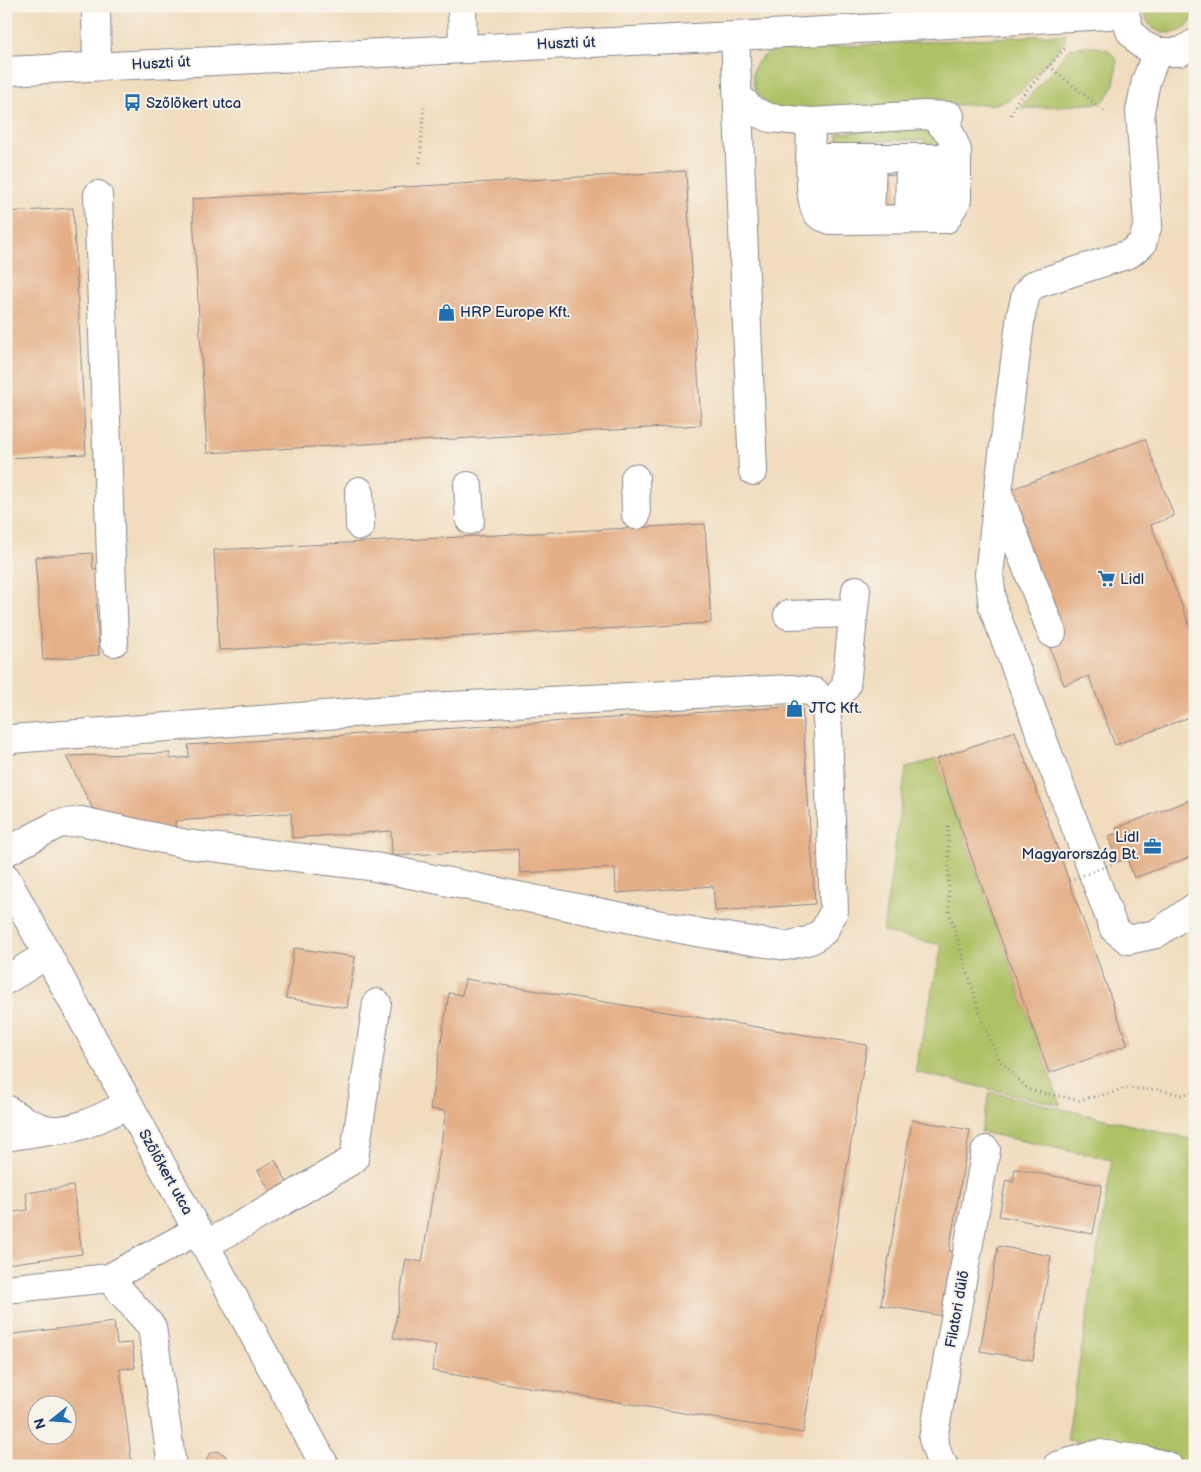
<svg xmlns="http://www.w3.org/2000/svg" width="1201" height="1472" font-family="'Balsamiq Sans',sans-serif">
	<rect width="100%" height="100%" fill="#f7f3e8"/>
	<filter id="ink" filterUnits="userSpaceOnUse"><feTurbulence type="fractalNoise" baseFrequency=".02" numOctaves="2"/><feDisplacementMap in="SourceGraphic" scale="10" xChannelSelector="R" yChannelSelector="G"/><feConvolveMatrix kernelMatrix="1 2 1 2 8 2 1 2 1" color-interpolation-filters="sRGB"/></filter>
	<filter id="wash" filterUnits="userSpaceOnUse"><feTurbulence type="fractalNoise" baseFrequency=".0096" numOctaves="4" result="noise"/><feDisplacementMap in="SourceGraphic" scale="20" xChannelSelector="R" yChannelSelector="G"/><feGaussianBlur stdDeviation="1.12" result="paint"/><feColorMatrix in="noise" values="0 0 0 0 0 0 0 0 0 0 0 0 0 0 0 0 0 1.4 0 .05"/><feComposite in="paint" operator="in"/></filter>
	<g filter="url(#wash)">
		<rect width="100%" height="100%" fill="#f1dcbd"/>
		<g fill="#aec165" stroke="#647862">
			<path d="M1144,6H1194C1197,41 1142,43 1144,6Z"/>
			<path d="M1065,34V41L1022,90L1008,100L996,104L792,109C787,108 781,109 777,108C752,100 742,68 767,54C771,52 775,51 778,50Z"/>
			<path d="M1088,46L1107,49L1117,60C1116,76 1115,94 1100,103L1022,109V105L1071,48Z"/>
			<path d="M925,127L935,132L943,152L924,155V140L853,141L852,154C844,148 837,145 838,133Z"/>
			<polygon points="936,759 1049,1073 1061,1105 915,1072 942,945 883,932 906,768"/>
			<polygon points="990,1092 1195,1140 1195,1466 1187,1466 1164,1451 1067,1440 1112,1160 981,1132"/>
		</g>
		<g id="blocks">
			<g fill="#e4af86" fill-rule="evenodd">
				<polygon points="686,171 701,425 207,453 192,199"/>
				<polygon points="881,174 897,175 897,205 880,205"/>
				<polygon points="73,208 86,454 6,458 6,212"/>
				<polygon points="1145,439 1174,516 1151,525 1195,640 1195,715 1115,745 1089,676 1064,685 1047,640 1007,491"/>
				<polygon points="705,524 711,623 219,650 214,550"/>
				<polygon points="92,553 93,569 105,568 107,604 96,604 99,655 43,660 35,557"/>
				<polygon points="802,706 815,904 715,911 713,886 616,893 615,868 520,873 518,849 392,856 391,831 292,838 291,813 175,821 175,829 96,815 66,756 170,753 170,759 189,757 188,745"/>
				<polygon points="1015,731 1128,1045 1049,1073 936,759"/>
				<polygon points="1195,798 1195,855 1134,878 1127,858 1117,862 1108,836 1118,833 1116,828"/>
				<polygon points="294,948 355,957 347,1008 286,998"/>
				<polygon points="465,979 867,1045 803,1433 432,1371 436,1345 393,1338 406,1259 422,1262 446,1111 430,1109 449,993 462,995"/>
				<polygon points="912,1120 970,1130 949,1251 959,1253 948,1317 881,1305"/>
				<polygon points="275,1160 289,1186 272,1195 258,1170"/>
				<polygon points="1015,1169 1102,1185 1093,1234 999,1216 1006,1180 1013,1182"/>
				<polygon points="73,1186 82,1254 6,1264 6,1213 28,1210 26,1193"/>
				<polygon points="998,1246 1051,1256 1033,1360 980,1351"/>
				<path d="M114,1322L117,1344L132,1343L135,1368L120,1369L132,1466H6V1335ZM38,1404H68V1434H38Z"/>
				<polygon points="217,1451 225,1455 230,1466 204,1466 209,1454"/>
			</g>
		</g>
	</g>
	<g filter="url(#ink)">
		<use href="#blocks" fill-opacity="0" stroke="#86868e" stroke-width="1"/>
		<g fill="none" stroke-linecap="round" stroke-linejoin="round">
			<defs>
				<g id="minor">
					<polyline points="96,6 97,66"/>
					<polyline points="462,6 463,48"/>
					<polyline points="1126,6 1125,14 1130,31 1141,44 1157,52 1180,52 1195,43"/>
					<polyline points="735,36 753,471"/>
					<polyline points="6,71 735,36 1125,14"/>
					<polyline points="738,96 753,111 770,118 811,122 924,115 950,116"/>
					<path d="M811,122C811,142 807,198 817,213C821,218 825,218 831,220L946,219L957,200V150L950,133L933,116"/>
					<polyline points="811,158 957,158"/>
					<polyline points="831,158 831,220"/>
					<polyline points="930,158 931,219"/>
					<polyline points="98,195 114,642"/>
					<polyline points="870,219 872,158"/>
					<polyline points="909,219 910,158"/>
					<polyline points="851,220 852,158"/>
					<polyline points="635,478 636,515"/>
					<polyline points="468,486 470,520"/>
					<polyline points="359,491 360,526"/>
					<polyline points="998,498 989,574 993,607 1114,929 1128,940 1156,934 1195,907"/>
					<polyline points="788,615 853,613"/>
					<polyline points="1052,633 998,493 1021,315 1026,294 1033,285 1129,254 1142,244 1148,224 1140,111 1146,81 1157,52"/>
					<polyline points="826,710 846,686 856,590"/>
					<polyline points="6,742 12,739 429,707 793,689 815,692 826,710 828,730 834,911 824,931 811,940 786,946 701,933 370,866 186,844 81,821 58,824 6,852"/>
					<polyline points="6,878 325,1466"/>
					<polyline points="6,980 48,954"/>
					<path d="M6,1109C17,1117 39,1129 52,1130C80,1131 105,1115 129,1104"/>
					<polyline points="6,1137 50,1130"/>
					<polyline points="205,1245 270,1209 354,1159 377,1003"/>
					<polyline points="109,1278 152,1327 172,1466"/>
					<polyline points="6,1289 109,1278 198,1230"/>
					<polyline points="944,1466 941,1464 933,1439 986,1150"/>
					<polyline points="1057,1466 1099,1454 1144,1460 1168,1466"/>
				</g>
			</defs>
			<use href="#minor" stroke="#86868e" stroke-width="30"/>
			<g stroke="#86868e" stroke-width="3" stroke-dasharray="1 4" stroke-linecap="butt">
				<polyline points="1049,66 1104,111"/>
				<polyline points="1011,115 1017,101 1067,46"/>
				<polyline points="420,163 424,105"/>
				<polyline points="948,826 949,911 984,1026 1000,1061 1029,1090 1079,1100 1111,1093 1125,1088 1161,1090 1181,1095 1195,1092"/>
			</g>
			<use href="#minor" stroke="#fff" stroke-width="28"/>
			<polyline stroke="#86868e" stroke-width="3" stroke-dasharray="1 4" stroke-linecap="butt" points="1069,881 1117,862"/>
		</g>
	</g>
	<defs>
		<symbol id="bus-bare" viewBox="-9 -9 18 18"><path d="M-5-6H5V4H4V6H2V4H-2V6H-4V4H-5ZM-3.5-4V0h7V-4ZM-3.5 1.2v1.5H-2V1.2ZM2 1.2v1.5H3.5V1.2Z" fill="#1f6fb2" stroke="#f7f3e8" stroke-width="2.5" paint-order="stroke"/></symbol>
		<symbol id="shop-bare" viewBox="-9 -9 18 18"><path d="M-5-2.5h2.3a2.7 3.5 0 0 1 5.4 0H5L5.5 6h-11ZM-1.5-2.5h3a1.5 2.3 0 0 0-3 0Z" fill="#1f6fb2" stroke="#f7f3e8" stroke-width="2.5" paint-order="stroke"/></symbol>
		<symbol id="supermarket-bare" viewBox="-9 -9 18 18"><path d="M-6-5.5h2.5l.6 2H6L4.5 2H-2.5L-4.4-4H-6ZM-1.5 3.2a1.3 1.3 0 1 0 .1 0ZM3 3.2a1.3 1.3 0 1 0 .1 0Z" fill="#1f6fb2" stroke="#f7f3e8" stroke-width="2.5" paint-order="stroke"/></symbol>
		<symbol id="office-bare" viewBox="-9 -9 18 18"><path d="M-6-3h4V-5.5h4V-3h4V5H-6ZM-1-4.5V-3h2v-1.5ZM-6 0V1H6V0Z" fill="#1f6fb2" stroke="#f7f3e8" stroke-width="2.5" paint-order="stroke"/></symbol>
	</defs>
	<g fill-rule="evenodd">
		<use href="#bus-bare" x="120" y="90" width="25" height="25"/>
		<use href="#shop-bare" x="434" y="300" width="25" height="25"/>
		<use href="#supermarket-bare" x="1094" y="566" width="25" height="25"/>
		<use href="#shop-bare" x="782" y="696" width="25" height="25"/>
		<use href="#office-bare" x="1140" y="834" width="25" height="25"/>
	</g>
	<g text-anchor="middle" stroke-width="4" stroke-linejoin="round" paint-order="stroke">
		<g font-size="15" fill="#1b2f5e" stroke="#f7f3e8">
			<text transform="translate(566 43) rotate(-2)" y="5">Huszti út</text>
			<text transform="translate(161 63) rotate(-3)" y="5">Huszti út</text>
			<text transform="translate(166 1172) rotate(61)" y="5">Szőlőkert utca</text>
			<text transform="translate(957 1309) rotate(-80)" y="5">Filatori dűlő</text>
		</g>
		<g font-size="15" fill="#1b2f5e" stroke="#f7f3e8" text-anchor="start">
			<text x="146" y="108">Szőlőkert utca</text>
			<text x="460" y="317">HRP Europe Kft.</text>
			<text x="1120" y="584">Lidl</text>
			<text x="809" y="713">JTC Kft.</text>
			<text x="1139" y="842" text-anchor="end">Lidl<tspan x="1139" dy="17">Magyarország Bt.</tspan></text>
		</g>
	</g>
	<rect width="1201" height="1472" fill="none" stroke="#f7f3e8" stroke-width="25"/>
	<g transform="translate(52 1420) rotate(253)"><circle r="24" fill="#f7f3e8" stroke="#9fa5b1"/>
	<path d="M0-4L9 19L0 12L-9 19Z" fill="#1f6fb2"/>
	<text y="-8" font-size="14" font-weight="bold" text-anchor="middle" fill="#1b2f5e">N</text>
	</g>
</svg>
